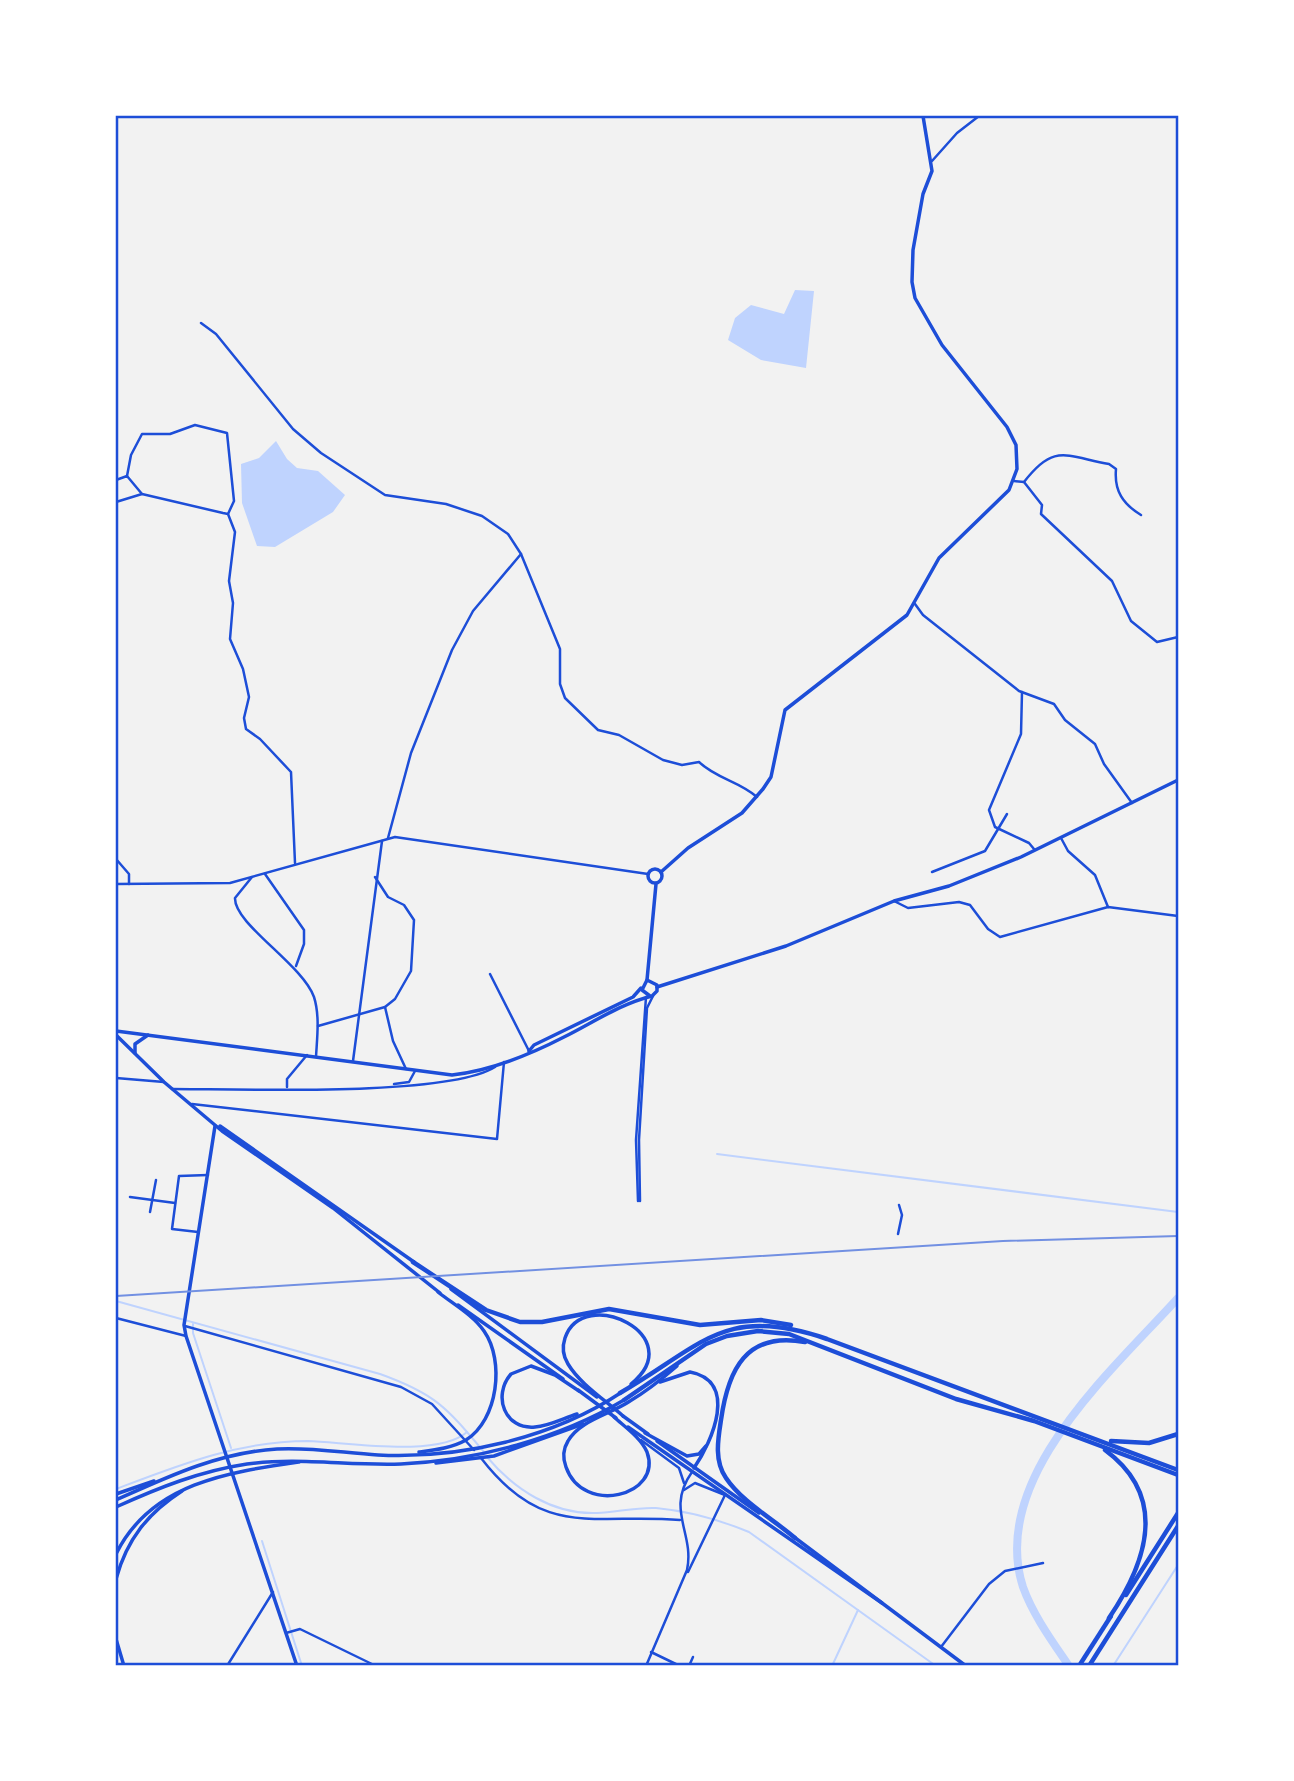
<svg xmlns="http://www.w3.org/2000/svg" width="1294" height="1781" font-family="Merriweather,serif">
	<rect width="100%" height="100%" fill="#f2f2f2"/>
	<g fill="#bfd3fe">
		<polygon points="795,290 814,291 806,368 761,360 728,340 735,318 751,305 784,314"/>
		<polygon points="276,441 287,459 297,468 318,471 345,495 333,512 275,547 257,546 242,503 241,464 259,458"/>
	</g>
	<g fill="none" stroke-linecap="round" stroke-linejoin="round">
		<g stroke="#bfd3fe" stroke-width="2">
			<polyline points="717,1154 1178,1212"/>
			<path d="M116,1301L380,1374C436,1394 447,1408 484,1452"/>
			<polyline points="193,1324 193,1333 231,1448"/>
			<path d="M487,1457C514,1489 553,1515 597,1513C617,1512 637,1507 656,1508C688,1511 720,1520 749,1532L936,1666"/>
			<path d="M116,1489C179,1465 239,1441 308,1441C345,1442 438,1458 467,1432"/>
			<polyline points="262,1541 302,1666"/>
			<polyline points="832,1666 858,1610"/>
			<polyline points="1113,1666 1178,1565"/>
		</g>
		<path stroke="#bfd3fe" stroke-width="8" d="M1069,1666C1052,1641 1033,1615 1023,1587C988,1478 1114,1369 1178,1298"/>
		<g stroke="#1d4ed8" stroke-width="2.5">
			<polyline points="932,161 957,133 979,116"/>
			<polyline points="127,476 131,455 142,434 170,434 195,425 227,433 234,501 228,514"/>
			<polyline points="116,480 127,476 142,494 223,513 228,514 235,532 229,581 233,603 230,639 243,669 249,697 244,718 246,729 260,739 291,772 295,863"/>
			<polyline points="1014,481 1024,482 1042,505 1041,514 1112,581 1131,621 1157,642 1178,637"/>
			<path d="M1024,482C1054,443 1065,456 1109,464L1116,469C1114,491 1123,504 1141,515"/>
			<polyline points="116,502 142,494"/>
			<path d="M521,554L560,649V684L565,698L598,730L619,735L663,760L682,765L699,762C717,779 739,781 757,797"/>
			<polyline points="915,604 923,615 1019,691 1054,704 1065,720 1095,744 1104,764 1132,803"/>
			<polyline points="1022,692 1021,734 989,810 995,827 1029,843 1034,849"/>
			<polyline points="1061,838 1068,851 1095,875 1108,907"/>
			<polyline points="116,859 129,874 129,884"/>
			<polyline points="932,872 985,851 1007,814"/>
			<polyline points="265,874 304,930 304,944 296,966"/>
			<path d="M252,877L235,898C234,924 302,964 314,997C320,1016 317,1038 316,1057"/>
			<polyline points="894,901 908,908 959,902 970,905 988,929 1000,937 1108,907 1178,916"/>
			<polyline points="490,974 529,1051"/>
			<polyline points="385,1007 393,1041 406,1069"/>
			<polyline points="318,1026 385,1007 395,999 411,971 414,920 404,905 388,897 375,877"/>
			<polyline points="353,1061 382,841"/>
			<polyline points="116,1078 164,1082"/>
			<polyline points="394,1084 409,1082 415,1071"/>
			<polyline points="287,1087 287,1079 307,1055"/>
			<path d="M172,1089C238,1089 447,1097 495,1067"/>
			<polyline points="192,1104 497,1139 504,1062"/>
			<polyline points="130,1197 175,1203"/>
			<polyline points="150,1212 156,1180"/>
			<polyline points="198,1232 172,1229 179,1176 208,1175"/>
			<polyline points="898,1234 902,1215 899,1205"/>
			<polyline points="185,1326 401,1387 432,1404 474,1450"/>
			<polyline points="641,1440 679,1468 684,1483"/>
			<path d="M481,1458C544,1540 593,1513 680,1520"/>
			<polyline points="684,1490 695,1483 725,1495 688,1572"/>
			<polyline points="286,1633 300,1629 376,1666"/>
			<polyline points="941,1647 989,1584 1005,1571 1043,1563"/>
			<polyline points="651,1652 680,1666"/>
			<polyline points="227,1666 273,1592"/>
			<path d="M646,1666L687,1570C695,1533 665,1510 692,1472"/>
			<polyline points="689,1666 693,1657"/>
		</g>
		<g stroke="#1d4ed8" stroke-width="2.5">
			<polyline points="201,323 216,334 293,429 321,453 385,495 446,504 482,516 508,534 521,554 473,611 452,650 411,753 388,838"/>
			<polyline points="116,884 230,883 395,837 648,874"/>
			<polyline points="638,1201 636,1140 646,997"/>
			<polyline points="640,1201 639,1140 647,1008 653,996"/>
			<polyline points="116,1318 186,1336"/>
		</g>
		<g stroke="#1d4ed8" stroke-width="3.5">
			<circle cx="655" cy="876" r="7"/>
			<polyline points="661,872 688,848 742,813 763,789 771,777 785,710 907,615 939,558 1009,490 1017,469 1016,445 1007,427 942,345 915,298 912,282 913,250 923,194 932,171 923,116"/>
			<polyline points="647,980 656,884"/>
			<polyline points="657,987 786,946 894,901 949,886 1021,857 1178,780"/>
			<path d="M116,1031L452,1075C490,1071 531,1054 564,1037C594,1022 620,1004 652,996L657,991V985L647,980L642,990L650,996"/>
			<polyline points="529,1051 534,1045 633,997 641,988"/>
			<polyline points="215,1126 184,1325 186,1336 297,1666"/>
		</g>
		<g stroke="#1d4ed8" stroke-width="3.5">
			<polyline points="116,1035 164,1082 222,1131 333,1208 440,1293"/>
			<polyline points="135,1053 135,1044 148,1035"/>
			<polyline points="220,1126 414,1262"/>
			<polyline points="451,1289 597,1397"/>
			<polyline points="458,1305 563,1379"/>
			<polyline points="578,1390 616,1418"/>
			<polyline points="623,1416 648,1434"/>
			<polyline points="628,1427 882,1603"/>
			<polyline points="657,1441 759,1513"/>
			<polyline points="794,1537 966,1666"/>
		</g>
		<g stroke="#1d4ed8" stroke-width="3.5">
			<path d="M660,1382L690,1372C739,1381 712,1442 694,1468"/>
			<path d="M577,1414C564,1418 549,1426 535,1427C505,1430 492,1396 511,1374L531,1366L555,1375L579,1391"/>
			<path d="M623,1416C605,1400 580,1384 568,1364C563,1356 562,1347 565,1338C583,1284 691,1336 631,1384"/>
			<path d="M614,1417C625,1427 641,1438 647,1452C663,1496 583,1516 566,1467C563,1459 563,1449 568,1441C580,1420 611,1414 630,1401C647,1391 662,1379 677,1366"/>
			<polyline points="645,1433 687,1456 699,1454 706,1446"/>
			<path d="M419,1452C434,1450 452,1448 466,1440C498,1420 505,1361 484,1331C473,1315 453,1304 438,1292"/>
			<polyline points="436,1463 494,1456 583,1424"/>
			<polyline points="116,1494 154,1481"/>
			<path d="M116,1500C167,1477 220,1452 277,1449C311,1447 344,1453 378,1455C461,1459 553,1438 622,1392"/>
			<path d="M116,1507C158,1488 200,1471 247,1464C299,1457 349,1466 401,1464C478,1460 558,1439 624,1400"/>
			<path d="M116,1554C151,1483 229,1472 299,1462"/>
			<path d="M116,1579C127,1539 148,1513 182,1491"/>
			<polyline points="116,1639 124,1666"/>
		</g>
		<g stroke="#1d4ed8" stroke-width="4.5">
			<polyline points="413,1262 486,1310 520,1322 542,1322 609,1309 700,1325 761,1320 791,1325"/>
			<path d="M620,1393C703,1345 724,1304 827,1339L1178,1470"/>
			<polyline points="624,1400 706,1344 727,1336 758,1331 789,1334 956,1399 1034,1421 1178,1475"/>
			<polyline points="1111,1441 1149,1443 1178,1434"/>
			<path d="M1105,1450C1169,1497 1147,1562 1109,1618"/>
			<path d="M795,1538C773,1519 742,1502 726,1478C714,1461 718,1439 721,1420C728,1370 746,1331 805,1342"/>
			<polyline points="1126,1595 1178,1513"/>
			<polyline points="1079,1666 1111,1616"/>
			<polyline points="1089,1666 1178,1526"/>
		</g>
		<polyline stroke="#7290e2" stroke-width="2" points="116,1296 1003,1241 1178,1236"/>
	</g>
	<rect width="1294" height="1781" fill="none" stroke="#ffffff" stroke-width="234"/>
	<rect x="117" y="117" width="1060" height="1547" fill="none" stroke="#1d4ed8" stroke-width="2.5"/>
</svg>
